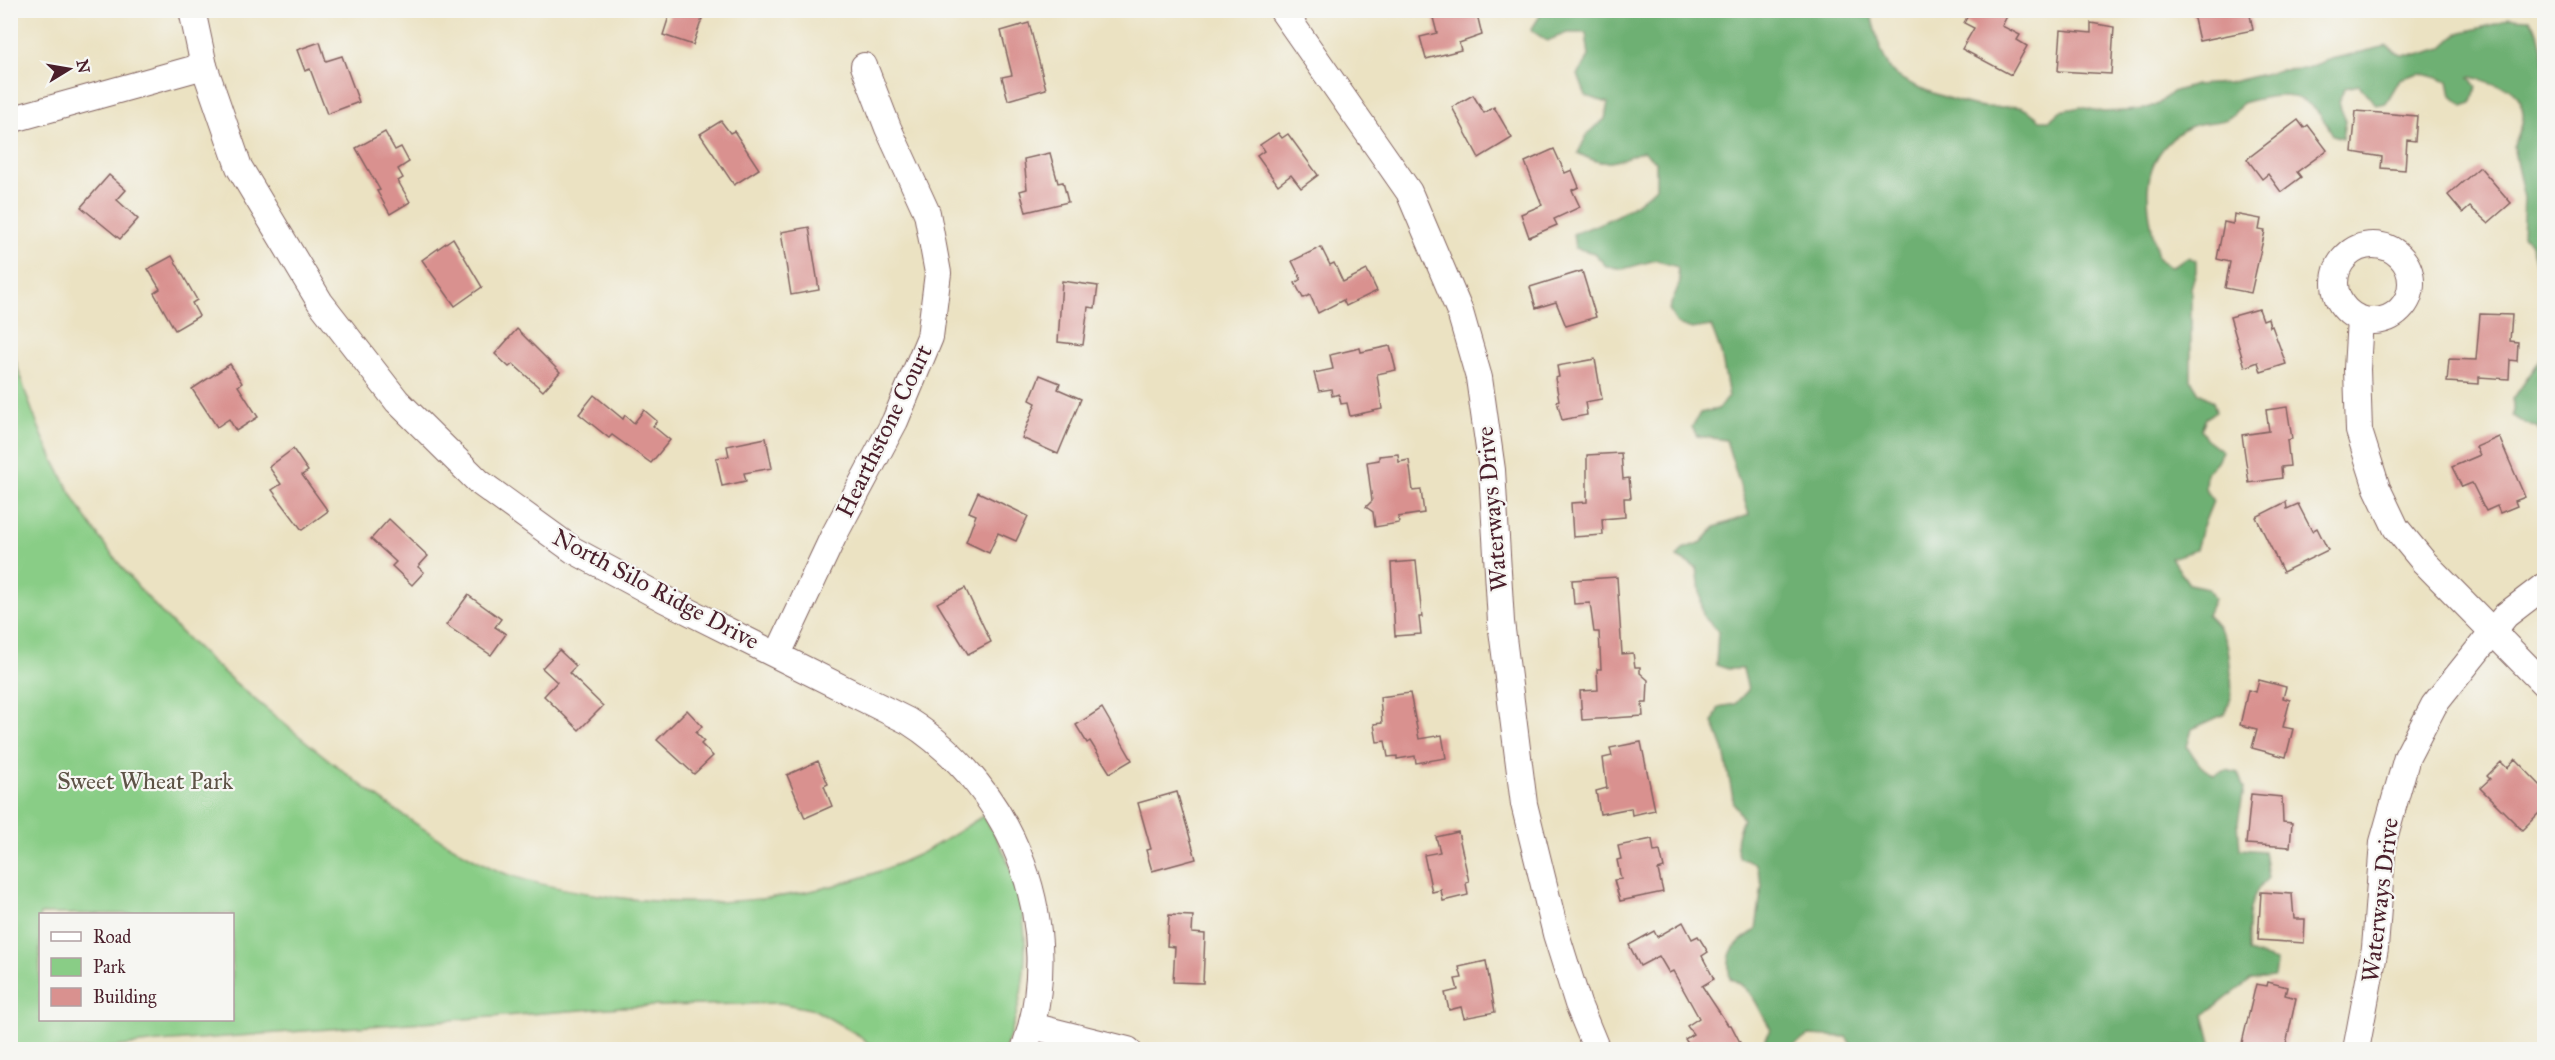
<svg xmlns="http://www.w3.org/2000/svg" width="2555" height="1060" font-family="'IM FELL Great Primer',serif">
	<rect width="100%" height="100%" fill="#f6f6f2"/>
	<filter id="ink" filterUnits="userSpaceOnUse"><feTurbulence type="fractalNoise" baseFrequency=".0167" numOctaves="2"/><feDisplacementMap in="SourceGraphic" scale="12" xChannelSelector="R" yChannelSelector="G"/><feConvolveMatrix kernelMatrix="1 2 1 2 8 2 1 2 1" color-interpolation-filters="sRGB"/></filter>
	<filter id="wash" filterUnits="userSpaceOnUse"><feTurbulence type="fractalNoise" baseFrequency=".008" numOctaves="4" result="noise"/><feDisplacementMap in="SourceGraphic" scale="24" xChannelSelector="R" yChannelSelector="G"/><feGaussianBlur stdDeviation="1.35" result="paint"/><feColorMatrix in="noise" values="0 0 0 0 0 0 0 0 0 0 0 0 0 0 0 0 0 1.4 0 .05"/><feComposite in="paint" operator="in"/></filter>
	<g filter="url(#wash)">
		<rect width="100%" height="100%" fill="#ebe2c2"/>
		<path fill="#89cd86" stroke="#6a7658" stroke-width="1.5" fill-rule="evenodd" d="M10,339C50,504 142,607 270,712C339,769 410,827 490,867C520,882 572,891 606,896C707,910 819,902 913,857C937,846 960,830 983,816C1033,889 1036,969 1005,1049H875L860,1036L815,1010L780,1003L622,1007L159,1042L96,1049H11ZM40,914H232V1020H40Z"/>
		<g fill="#6eb073" stroke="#5c684f" stroke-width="1.5">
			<path d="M1543,11H1870C1875,29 1880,55 1892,71C1904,86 1967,106 1986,107C2013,109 2017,99 2040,120H2050L2060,111L2081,107L2103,112L2141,110L2158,104L2172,92L2195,85L2227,83L2280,70L2304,69L2331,59L2387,46L2401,55H2418L2442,48L2458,33L2492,25L2509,18L2530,19L2539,36L2544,57V292L2530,241L2522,236L2524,198L2513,146C2525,124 2529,108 2510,88C2495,87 2485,78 2469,77L2476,87L2472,103L2463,106L2452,96L2449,81L2420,73L2400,79L2386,103L2376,105L2359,85L2345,88L2338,102L2346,121L2343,138L2333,135C2308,90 2289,91 2242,103C2228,125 2221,120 2199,124C2187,126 2176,134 2168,143C2136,175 2150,217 2158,258L2170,267L2188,257L2196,261V271L2191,288V380L2199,393L2213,401L2216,412L2206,418L2201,430L2206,439L2222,451L2217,461L2206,473L2205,489L2213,501L2201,531L2196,550L2171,558L2189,584L2208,588L2214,599L2207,615C2230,637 2228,645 2231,674C2232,693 2233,696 2225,714L2192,729L2187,747L2200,765L2214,775L2226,770L2238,773L2244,789L2238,822L2240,849L2264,851L2268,878C2245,898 2248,924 2248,952L2276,961L2274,977L2252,979L2204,1015L2212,1046C2191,1050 2173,1044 2153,1050H1855L1846,1037L1809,1035L1790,1049H1760L1771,1029C1756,1007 1756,991 1730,978C1725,951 1734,944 1756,930L1762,885L1756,864L1740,858C1733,843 1737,833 1743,819L1734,804L1724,751L1713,722L1719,707L1735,704L1748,690L1743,669H1728L1716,665L1718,631L1703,616L1697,568L1677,557L1683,549L1702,542L1715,527L1749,515L1726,440L1697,436L1692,427L1700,413L1718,409L1729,397L1721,353L1711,326L1692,329L1677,324L1669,309L1680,282L1677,267L1656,260L1623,269L1606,266L1594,253L1575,248L1573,234C1604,223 1633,210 1656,187V162L1643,151C1615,162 1606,169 1578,153L1588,133L1605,119L1608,103L1586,96L1578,75L1589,56L1586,33H1567L1547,41L1531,30Z"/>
			<polygon points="2544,354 2544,441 2537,426 2525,424 2513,416 2513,399"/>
		</g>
		<g id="blocks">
			<g fill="#d9918f">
				<polygon points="671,10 705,10 693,45 663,35"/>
				<polygon points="1431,10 1476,10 1482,35 1459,43 1461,50 1426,59 1420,37 1437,33"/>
				<polygon points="1971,10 1997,10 2007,16 2002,26 2020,35 2017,40 2027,46 2011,75 1962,49 1974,28 1964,23"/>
				<polygon points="2192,10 2249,10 2253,30 2199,41"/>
				<polygon points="1029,23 1046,89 1008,100 1002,77 1012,75 1001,31"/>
				<polygon points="2091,23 2114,27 2111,74 2058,71 2061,30 2091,33"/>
				<polygon points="320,42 326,61 342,56 359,102 327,114 310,69 305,71 297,50"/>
				<polygon points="1473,95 1484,113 1494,107 1512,138 1479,158 1452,107"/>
				<polygon points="2356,111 2417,116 2415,141 2407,140 2405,170 2381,168 2382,157 2352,152"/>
				<polygon points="2298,120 2304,128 2308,125 2327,150 2297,172 2301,177 2281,192 2268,174 2262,179 2247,159"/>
				<polygon points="721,121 730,133 734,131 759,169 734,185 700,134"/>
				<polygon points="385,132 395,150 401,147 409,162 398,169 403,178 398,181 410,202 390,214 377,191 380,190 356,148"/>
				<polygon points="1278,133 1282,138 1288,134 1318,175 1301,188 1291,175 1278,185 1257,156 1264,151 1260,145"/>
				<polygon points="1554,149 1565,173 1572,170 1579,187 1572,190 1580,207 1554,219 1557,225 1529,237 1521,214 1542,205 1525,162"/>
				<polygon points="1050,153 1058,183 1063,182 1068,202 1026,212 1020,191 1027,189 1024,159"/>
				<polygon points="2480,167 2511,203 2488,223 2470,207 2463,213 2448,195"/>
				<polygon points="109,175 126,190 117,200 138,219 120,239 81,207"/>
				<polygon points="2234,214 2261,219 2259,230 2265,231 2251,293 2225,288 2230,262 2217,259 2224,222 2233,224"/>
				<polygon points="809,227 819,290 791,295 781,232"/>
				<polygon points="453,238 482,287 455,306 422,260"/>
				<polygon points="1321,247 1330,265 1334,263 1343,282 1367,270 1377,291 1346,306 1343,300 1318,313 1310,295 1303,298 1295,283 1301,279 1292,261"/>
				<polygon points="172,256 197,300 192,303 199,316 175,330 154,293 160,289 148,269"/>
				<polygon points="1582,271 1596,317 1566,326 1556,302 1536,308 1530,287"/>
				<polygon points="1062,281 1098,286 1095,308 1088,307 1083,345 1058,342"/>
				<polygon points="2259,309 2263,320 2268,318 2270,327 2272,326 2286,364 2261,372 2258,362 2245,367 2230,317"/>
				<polygon points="2480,314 2512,315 2510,341 2518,342 2517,361 2510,360 2509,379 2479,377 2479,384 2447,382 2449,359 2476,360"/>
				<polygon points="517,329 560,372 543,391 513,364 509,367 495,354"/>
				<polygon points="1390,346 1396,370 1377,374 1382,409 1350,416 1347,403 1341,404 1339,394 1332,396 1331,389 1319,391 1314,373 1333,369 1330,355 1360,348 1361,352"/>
				<polygon points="1595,359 1602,399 1585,402 1587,415 1562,420 1557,401 1559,400 1555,378 1559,377 1557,366"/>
				<polygon points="230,364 242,383 238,386 258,417 236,431 229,419 217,427 192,389"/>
				<polygon points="1040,375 1060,383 1058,389 1081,399 1058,454 1022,438 1036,403 1030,400"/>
				<polygon points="594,395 623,419 625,415 634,423 644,410 657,421 653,426 670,440 651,463 612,435 609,438 579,414"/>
				<polygon points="2287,407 2292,439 2287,440 2290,466 2281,467 2282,478 2249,483 2242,435 2269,431 2266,410"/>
				<polygon points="2499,437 2525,497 2515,501 2517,506 2500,513 2497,506 2486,511 2472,483 2462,487 2452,467 2480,455 2476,447"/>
				<polygon points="766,438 772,468 744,473 746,481 722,486 716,458 729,456 727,446"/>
				<polygon points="293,449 308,471 302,475 328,511 302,530 272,490 281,484 269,467"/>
				<polygon points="1621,453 1623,479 1629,478 1631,498 1624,498 1625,517 1602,519 1603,535 1573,537 1571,503 1587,502 1587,455"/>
				<polygon points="1398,454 1399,462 1409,460 1413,491 1421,490 1424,513 1398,517 1399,523 1375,527 1373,512 1366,507 1372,501 1367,462 1379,460 1379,456"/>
				<polygon points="978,492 1028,516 1016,541 998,533 989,553 966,542 976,515 969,512"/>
				<polygon points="2286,502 2287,509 2298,504 2312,531 2317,528 2328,550 2283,572 2256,517"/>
				<polygon points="389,519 428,556 418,567 424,572 412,585 392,566 396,562 371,539"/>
				<polygon points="1416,561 1422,617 1419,617 1421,634 1395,636 1391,563"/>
				<polygon points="1617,577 1622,654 1633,653 1635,667 1640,667 1640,673 1648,680 1647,703 1642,703 1643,716 1582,720 1580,691 1598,690 1597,669 1601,669 1599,632 1594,632 1590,603 1574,604 1572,580"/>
				<polygon points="965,588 991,642 968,654 937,603"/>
				<polygon points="468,595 501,619 495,627 506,634 491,655 446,625"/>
				<polygon points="559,650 576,666 569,673 603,706 579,730 544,696 557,682 542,668"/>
				<polygon points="2259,680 2286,687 2283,698 2290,700 2283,727 2293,729 2286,757 2252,748 2257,729 2240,725 2248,690 2256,692"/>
				<polygon points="1410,693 1419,739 1442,735 1446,758 1416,763 1415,756 1397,759 1397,756 1388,757 1385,741 1377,742 1374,724 1382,723 1380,697"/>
				<polygon points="1102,708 1132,760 1110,773 1090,741 1087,743 1076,725"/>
				<polygon points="687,710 702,726 696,733 704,741 701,744 713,756 694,774 657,740"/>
				<polygon points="1641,742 1655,810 1632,815 1631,808 1600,814 1596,791 1607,788 1603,758 1612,756 1610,748"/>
				<polygon points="2515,759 2544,789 2544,808 2522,830 2480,788 2490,779 2487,776 2501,762 2507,768"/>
				<polygon points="818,761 828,784 824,786 832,806 805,818 787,775"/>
				<polygon points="1177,792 1196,859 1152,871 1146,850 1151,849 1138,803"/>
				<polygon points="2251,794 2282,797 2283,822 2292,823 2290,847 2246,844"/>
				<polygon points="1458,832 1469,882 1466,883 1468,895 1443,901 1441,890 1432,892 1424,855 1440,852 1436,837"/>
				<polygon points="1652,839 1654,852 1660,851 1664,868 1658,870 1663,892 1620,901 1614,880 1621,879 1617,860 1621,859 1618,846"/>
				<polygon points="2261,892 2292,894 2294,919 2305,919 2304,943 2258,940"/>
				<polygon points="1169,915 1193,916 1192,933 1205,934 1203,983 1173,982 1175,947 1167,946"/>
				<polygon points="1683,922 1692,939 1698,936 1708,952 1702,956 1714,979 1702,986 1728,1025 1731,1025 1744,1050 1692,1050 1685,1039 1693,1034 1687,1026 1699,1018 1673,971 1669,973 1659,956 1640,966 1629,945 1654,931 1657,937"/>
				<polygon points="1486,961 1495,1012 1464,1018 1461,1007 1449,1010 1445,993 1458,990 1455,979 1462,978 1459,967"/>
				<polygon points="2268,982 2287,987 2285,995 2296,998 2285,1050 2265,1045 2264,1050 2241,1047 2256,984 2267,986"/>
			</g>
		</g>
	</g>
	<g filter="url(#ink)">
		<use href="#blocks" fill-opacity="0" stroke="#826360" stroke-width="1.5"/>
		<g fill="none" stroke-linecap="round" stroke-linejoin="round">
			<defs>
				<g id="minor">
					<path d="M192,10L204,66L239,167L320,302L397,401L479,482L573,550L664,599L908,721C1015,789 1068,928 1024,1050"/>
					<polyline points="1282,10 1409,192 1460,312 1479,378 1492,470 1501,622 1524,804 1556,934 1578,1004 1597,1050"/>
					<polyline points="10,120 204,66"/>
					<circle cx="2373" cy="283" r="38"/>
					<polyline points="2360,319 2357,369 2359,431 2377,488 2396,528 2424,562 2544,684"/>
					<polyline points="778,654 833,537 895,421 930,337 938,273 927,213 888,128 864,66"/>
					<polyline points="1032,1026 1128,1050"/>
					<polyline points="2356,1050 2375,948 2383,842 2407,757 2434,705 2506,615 2544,586"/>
				</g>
			</defs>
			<use href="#minor" stroke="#826360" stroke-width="28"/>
			<use href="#minor" stroke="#fff" stroke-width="26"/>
		</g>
	</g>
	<g text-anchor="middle" stroke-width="4.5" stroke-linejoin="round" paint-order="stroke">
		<g font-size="24" fill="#4a1f2b" stroke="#f6f6f2">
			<text transform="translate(884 431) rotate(-64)" y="8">Hearthstone Court</text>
			<text transform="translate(1492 509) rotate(-95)" y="8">Waterways Drive</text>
			<text transform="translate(656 589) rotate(28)" y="8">North Silo Ridge Drive</text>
			<text transform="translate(2380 900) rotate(-83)" y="8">Waterways Drive</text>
		</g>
		<g font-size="24" fill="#5d5346" stroke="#f6f6f2">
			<text x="145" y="789">Sweet Wheat Park</text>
		</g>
	</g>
	<rect width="2555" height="1060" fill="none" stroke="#f6f6f2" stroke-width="36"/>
	<rect x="39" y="913" width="195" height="108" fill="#f6f6f2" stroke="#b1a0a2" stroke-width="1.5"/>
	<rect x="51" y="932" width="30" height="9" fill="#ffffff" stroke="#b1a0a2" stroke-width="1.5"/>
	<text x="93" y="943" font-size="18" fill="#4a1f2b">Road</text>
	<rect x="51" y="958" width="30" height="18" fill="#89cd86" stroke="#b1a0a2" stroke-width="1.5"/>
	<text x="93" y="973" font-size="18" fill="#4a1f2b">Park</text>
	<rect x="51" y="988" width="30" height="18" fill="#d9918f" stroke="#b1a0a2" stroke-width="1.5"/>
	<text x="93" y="1003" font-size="18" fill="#4a1f2b">Building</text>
	<g transform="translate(69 69) rotate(79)" stroke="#f6f6f2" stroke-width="4.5" paint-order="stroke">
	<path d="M0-4.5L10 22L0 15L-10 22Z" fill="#4a1f2b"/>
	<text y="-9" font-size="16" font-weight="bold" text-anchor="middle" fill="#4a1f2b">N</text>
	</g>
</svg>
